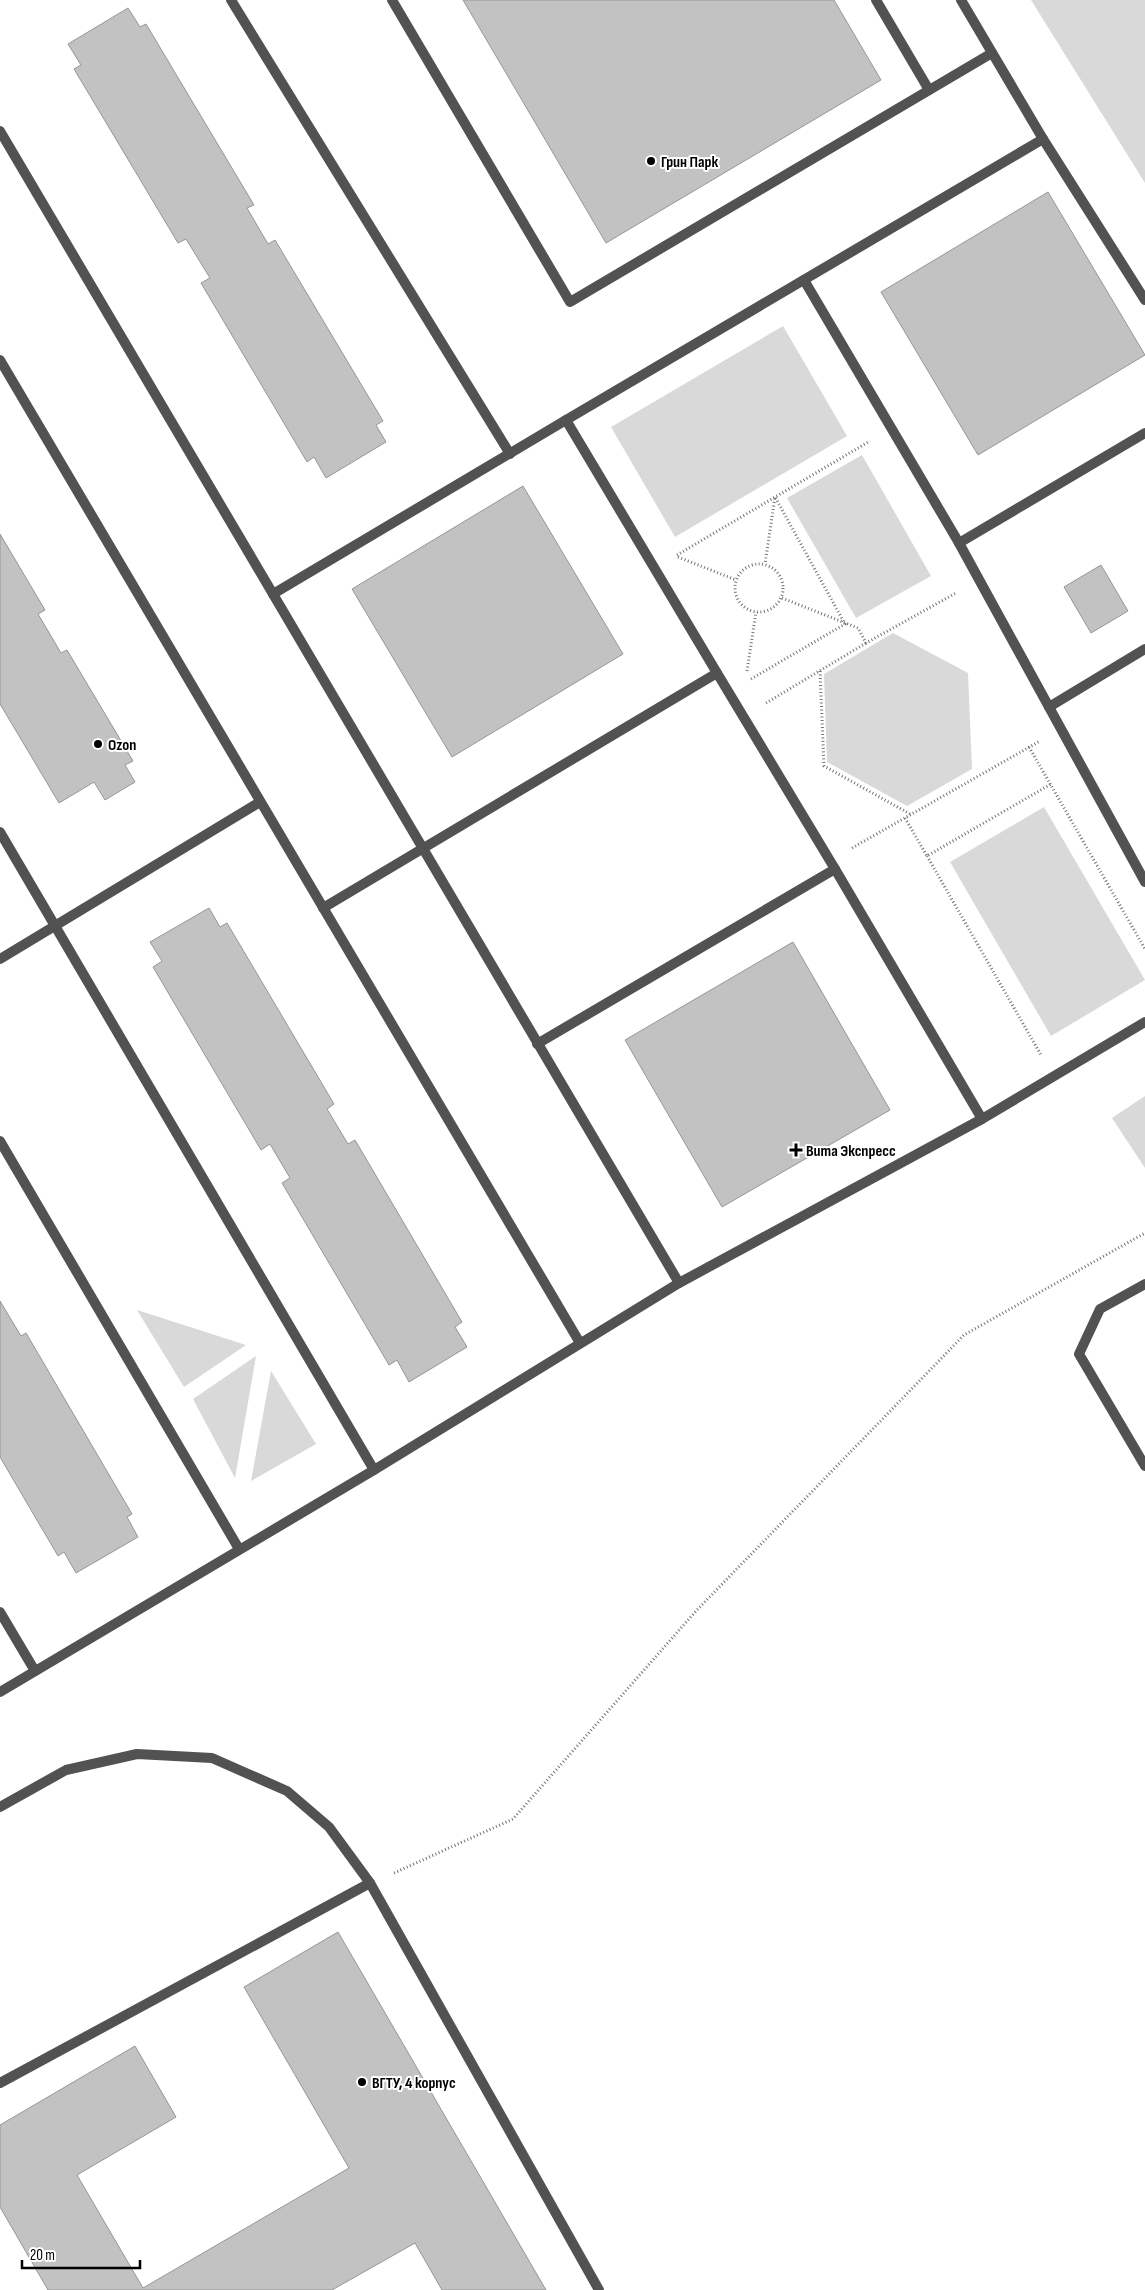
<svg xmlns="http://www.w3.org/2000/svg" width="1145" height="2290" font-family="'Sofia Sans Condensed',sans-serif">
	<rect width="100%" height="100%" fill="#fff"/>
	<g fill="#d9d9d9">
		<polygon points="1031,0 1145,0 1145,183"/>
		<polygon points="783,326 847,436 675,537 611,427"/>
		<polygon points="862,455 931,576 856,618 787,498"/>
		<polygon points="893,633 968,673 972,769 907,806 827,762 824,674"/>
		<polygon points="1044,807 1145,980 1051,1036 950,862"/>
		<polygon points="1145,1096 1145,1168 1112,1118"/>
		<polygon points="137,1310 246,1345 184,1387"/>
		<polygon points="256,1356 235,1478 193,1399"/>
		<polygon points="271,1371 316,1444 251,1481"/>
	</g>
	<g fill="#c2c2c2" stroke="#969696">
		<polygon points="463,0 834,0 881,80 606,243"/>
		<polygon points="128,8 140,27 146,24 254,205 247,208 268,244 275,240 383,421 376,425 386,442 326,478 314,457 307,462 201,283 210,278 186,239 178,243 74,69 81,65 68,44"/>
		<polygon points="1048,192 1145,355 978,455 881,292"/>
		<polygon points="523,486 623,654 452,757 352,589"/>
		<polygon points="0,534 45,610 38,614 61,653 67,650 133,761 125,765 135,782 105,800 94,782 59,803 0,704"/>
		<polygon points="1101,565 1128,611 1091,633 1064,587"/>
		<polygon points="209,908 220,927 227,923 334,1104 327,1109 348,1144 355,1140 462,1322 455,1327 467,1347 409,1382 397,1360 389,1365 282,1183 290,1178 270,1144 261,1150 153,967 162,961 150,942"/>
		<polygon points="793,942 890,1110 722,1207 625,1040"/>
		<polygon points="0,1301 21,1336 26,1333 132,1514 127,1517 138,1537 76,1573 64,1552 58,1556 0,1457"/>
		<polygon points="338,1932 546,2290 442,2290 415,2243 332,2290 48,2290 0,2207 0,2125 135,2046 176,2117 77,2175 143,2288 349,2168 244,1987"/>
	</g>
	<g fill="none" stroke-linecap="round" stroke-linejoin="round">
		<g stroke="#747474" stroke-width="3" stroke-dasharray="1 2.5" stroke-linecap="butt">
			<polyline points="677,555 870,441"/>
			<polyline points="678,557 736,580"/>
			<circle cx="759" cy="588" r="24"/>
			<polyline points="782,598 858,628 866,643 956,593"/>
			<polyline points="747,671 756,612"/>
			<polyline points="820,671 824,766 910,814"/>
			<polyline points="751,679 845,624 775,497 765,564"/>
			<polyline points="766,703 866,643"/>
			<polyline points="1029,747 1145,949"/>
			<polyline points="905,818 927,856 1051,784"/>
			<polyline points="852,848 1040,741"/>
			<polyline points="927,856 1041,1055"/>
			<polyline points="394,1873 513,1819 696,1611 964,1335 1145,1233"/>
		</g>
		<g stroke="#525252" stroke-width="10">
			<polyline points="231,0 510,454"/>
			<polyline points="392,0 570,302 992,53"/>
			<polyline points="876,0 929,90"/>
			<polyline points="0,131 273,594"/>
			<polyline points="1043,139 1145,300"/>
			<polyline points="804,280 959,543 1145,433"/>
			<polyline points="0,360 580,1343"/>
			<polyline points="566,420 1043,139 961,0"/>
			<polyline points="959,543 1145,882"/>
			<polyline points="1049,707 1145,649"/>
			<polyline points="0,832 374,1470"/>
			<polyline points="835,869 982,1119"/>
			<path d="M323,908L717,673L566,420L273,594C408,824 543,1054 679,1283"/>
			<polyline points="0,959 260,802"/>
			<polyline points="537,1044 835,869 717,673"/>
			<polyline points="0,1141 239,1549"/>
			<polyline points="1145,1284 1100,1309 1079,1354 1145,1466"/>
			<polyline points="0,1612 35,1671"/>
			<polyline points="0,1692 374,1470 679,1283 982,1119 1145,1022"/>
			<polyline points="0,1807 66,1770 137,1754 212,1758 287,1791 329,1827 370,1883 599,2290"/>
			<polyline points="0,2083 370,1883"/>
		</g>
	</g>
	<g fill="#000" stroke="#fff" stroke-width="2">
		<circle cx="651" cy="161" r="5"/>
		<circle cx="98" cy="744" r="5"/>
		<path d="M793.5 1142.5h5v5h5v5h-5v5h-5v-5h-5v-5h5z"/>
		<circle cx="362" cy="2082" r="5"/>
	</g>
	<g text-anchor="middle" stroke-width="4" stroke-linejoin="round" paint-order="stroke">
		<g font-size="16" font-weight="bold" fill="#000" stroke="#fff" text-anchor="start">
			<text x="661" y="167">Грин Парк</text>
			<text x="108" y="750">Ozon</text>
			<text x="806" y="1156">Вита Экспресс</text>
			<text x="372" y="2088">ВГТУ, 4 корпус</text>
		</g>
	</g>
	<path d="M22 2260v8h118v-8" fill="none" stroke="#000000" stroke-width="2.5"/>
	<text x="30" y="2260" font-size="15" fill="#000000" stroke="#ffffff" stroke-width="4" paint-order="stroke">20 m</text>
</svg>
